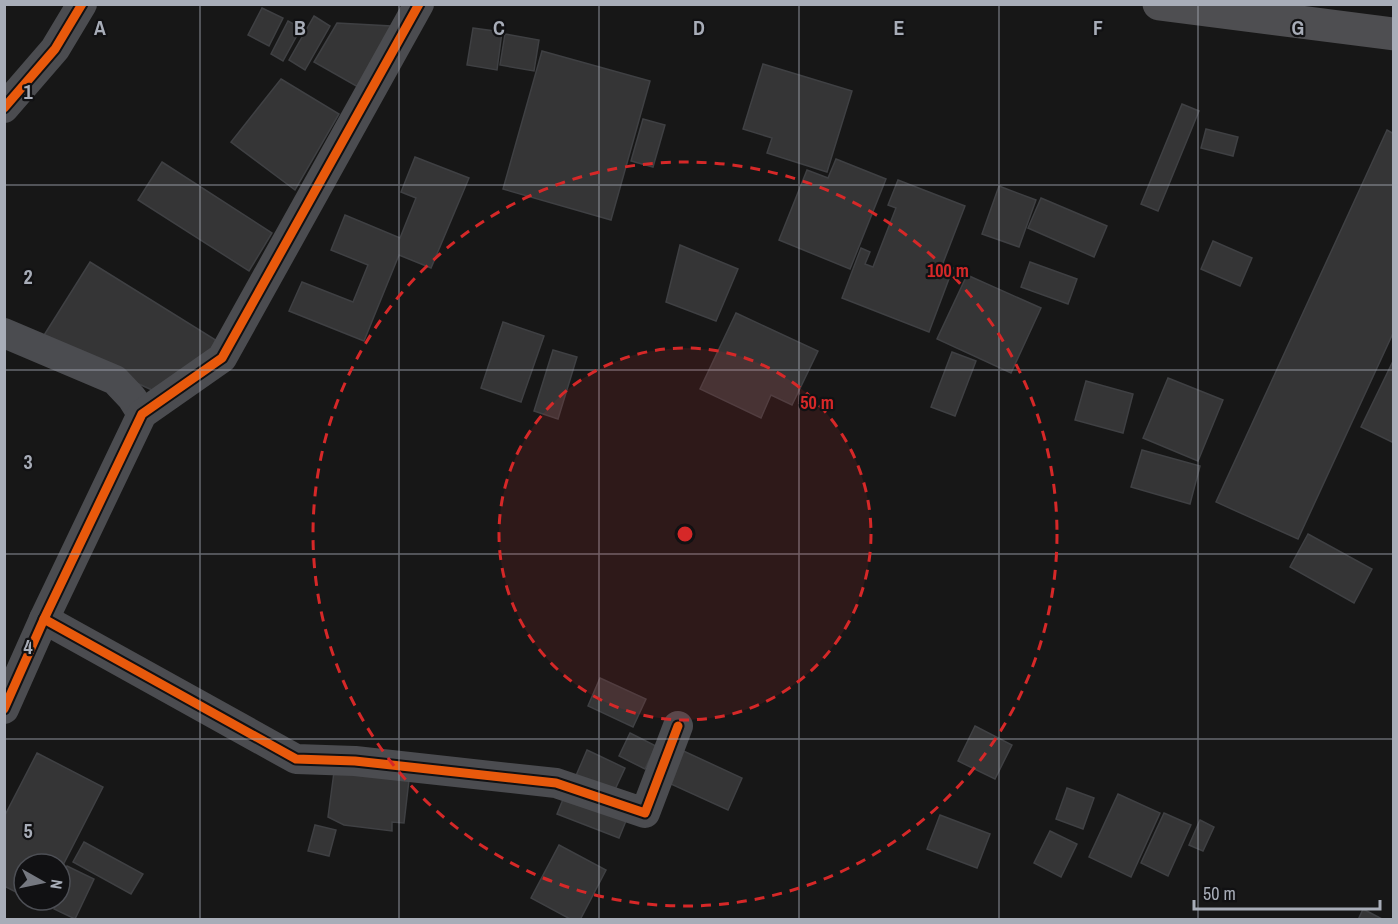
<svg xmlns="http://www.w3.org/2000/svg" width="1398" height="924" font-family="'Archivo Narrow',sans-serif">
	<rect width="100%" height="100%" fill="#171717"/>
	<g fill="#353536" stroke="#3f4043" stroke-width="1.5">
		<polygon points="262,8 283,18 269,46 248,35"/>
		<polygon points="314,16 330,26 305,70 289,60"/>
		<polygon points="288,21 301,28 283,61 271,54"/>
		<polygon points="337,23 391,26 358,87 314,62"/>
		<polygon points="473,28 502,32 497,70 467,65"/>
		<polygon points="505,34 539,40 534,71 500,65"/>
		<polygon points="542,51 650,81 611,220 503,189"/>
		<polygon points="763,64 852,91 827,172 767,153 772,138 743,129"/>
		<polygon points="281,79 339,114 295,190 231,142"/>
		<polygon points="1182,104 1199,111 1158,211 1141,204"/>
		<polygon points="643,119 665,125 653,167 631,161"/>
		<polygon points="1206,129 1238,137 1233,156 1201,148"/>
		<polygon points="1387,130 1394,134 1394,331 1298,539 1216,502"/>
		<polygon points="415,157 469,178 431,268 399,255 364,341 289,311 302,282 353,302 368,265 331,250 345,215 400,238 416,198 401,192"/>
		<polygon points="836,159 886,179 850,269 779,240 807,170 828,178"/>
		<polygon points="162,162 272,233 249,271 138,200"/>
		<polygon points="898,180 965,206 943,263 953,268 929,332 842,298 861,248 870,252 865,264 873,267 896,208 888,205"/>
		<polygon points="999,186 1036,200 1019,247 982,234"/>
		<polygon points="1041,198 1107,226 1094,257 1028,228"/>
		<polygon points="1213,241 1252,258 1240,286 1201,269"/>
		<polygon points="680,245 738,269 716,321 666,302"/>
		<polygon points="90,262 217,341 222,340 161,394 41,340"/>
		<polygon points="1030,262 1077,279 1068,304 1021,287"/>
		<polygon points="967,275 1041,308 1011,373 937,339"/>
		<polygon points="736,313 818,351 792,405 771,395 761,418 700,389"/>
		<polygon points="503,322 544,336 521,402 481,388"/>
		<polygon points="553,350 577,357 558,419 534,411"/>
		<polygon points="952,352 976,361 955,416 931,407"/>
		<polygon points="1394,359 1394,443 1361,427"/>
		<polygon points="1168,378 1223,400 1198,461 1143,438"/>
		<polygon points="1086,381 1133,394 1123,433 1075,420"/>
		<polygon points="1142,450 1200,466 1190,504 1131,487"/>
		<polygon points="1308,534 1372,569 1354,603 1290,567"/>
		<polygon points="600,678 646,699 633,727 588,706"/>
		<polygon points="975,726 1012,745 995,779 958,761"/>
		<polygon points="630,733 656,746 645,769 619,756"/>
		<polygon points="677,748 742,778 728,810 662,780"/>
		<polygon points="587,750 625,768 612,796 575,778"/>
		<polygon points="37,753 103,787 60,871 60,864 24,864 24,896 4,886 4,817"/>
		<polygon points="334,772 409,780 404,823 392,822 392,831 344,825 328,817"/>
		<polygon points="1067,788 1094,798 1083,829 1056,819"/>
		<polygon points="566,792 628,816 619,838 557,814"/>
		<polygon points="1118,794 1160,813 1131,877 1089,857"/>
		<polygon points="1164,813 1191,825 1168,876 1141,863"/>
		<polygon points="940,815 990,834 977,868 927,849"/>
		<polygon points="1200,820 1214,827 1203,851 1189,845"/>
		<polygon points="315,825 336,830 329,856 308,851"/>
		<polygon points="1050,831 1077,844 1061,877 1034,863"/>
		<polygon points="84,842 143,874 131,894 73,862"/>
		<polygon points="559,845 606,870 580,920 572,920 531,898"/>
		<polygon points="67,866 94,879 75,919 54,909 58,900 60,900 62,892 60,891 60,881"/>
		<polygon points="32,900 45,900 42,905"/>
		<polygon points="1363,909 1382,919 1381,920 1358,920"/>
	</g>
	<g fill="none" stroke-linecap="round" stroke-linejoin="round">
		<g stroke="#4b4c50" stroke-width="30">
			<polyline points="4,108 55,49 82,4"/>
			<polyline points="4,333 115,380 132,398 142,414"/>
			<polyline points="44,619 296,759 355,761 556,783 645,813 678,726"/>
			<polyline points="4,709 44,619 142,414 222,358 419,4"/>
		</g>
		<polyline stroke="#4e4e51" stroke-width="33" points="1159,4 1394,34"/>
		<defs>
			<g id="cycleway">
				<polyline points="4,108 55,49 82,4"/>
				<polyline points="44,619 296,759 355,761 556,783 645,813 678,726"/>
				<polyline points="4,709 44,619 142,414 222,358 419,4"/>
			</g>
		</defs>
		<use href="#cycleway" stroke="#111113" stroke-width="13"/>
		<use href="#cycleway" stroke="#e8590c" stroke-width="9"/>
	</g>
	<path fill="none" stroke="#a8adb8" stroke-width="1.5" stroke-opacity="0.55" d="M200,4V920M399,4V920M599,4V920M799,4V920M999,4V920M1198,4V920M4,185H1394M4,370H1394M4,554H1394M4,739H1394"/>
	<circle cx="685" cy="534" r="186" fill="#d62828" fill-opacity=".12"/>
	<g fill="none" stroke="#d62828" stroke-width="3" stroke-dasharray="10 8">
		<circle cx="685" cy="534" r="186"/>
		<circle cx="685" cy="534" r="372"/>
	</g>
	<g font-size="20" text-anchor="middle" font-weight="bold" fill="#a8adb8" stroke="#111113" stroke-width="4.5" stroke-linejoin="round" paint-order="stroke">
		<text x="100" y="35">A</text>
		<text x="300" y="35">B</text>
		<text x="499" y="35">C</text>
		<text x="699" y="35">D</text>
		<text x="899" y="35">E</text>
		<text x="1098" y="35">F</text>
		<text x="1298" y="35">G</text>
		<text x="28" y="99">1</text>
		<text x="28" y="284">2</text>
		<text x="28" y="469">3</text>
		<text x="28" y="654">4</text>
		<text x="28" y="838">5</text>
	</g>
	<circle cx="685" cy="534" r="9" fill="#d62828" stroke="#111113" stroke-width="3"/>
	<g font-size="18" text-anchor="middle" font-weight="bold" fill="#d62828" stroke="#111113" stroke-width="4.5" stroke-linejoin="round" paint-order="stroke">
		<text x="948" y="277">100 m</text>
		<text x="817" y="409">50 m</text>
	</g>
	<rect width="1398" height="924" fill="none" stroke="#a8adb8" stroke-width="12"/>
	<g transform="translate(42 882) rotate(99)"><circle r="28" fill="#111113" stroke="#4d4f55" stroke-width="1.5"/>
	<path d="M0-4.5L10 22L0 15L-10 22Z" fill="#757880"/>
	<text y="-9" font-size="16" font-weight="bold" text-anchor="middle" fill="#a8adb8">N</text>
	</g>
	<path d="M1194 900v9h186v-9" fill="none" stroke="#a8adb8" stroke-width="3"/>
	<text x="1203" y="900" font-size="18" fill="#a8adb8" stroke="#111113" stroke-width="4.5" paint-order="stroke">50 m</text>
</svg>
